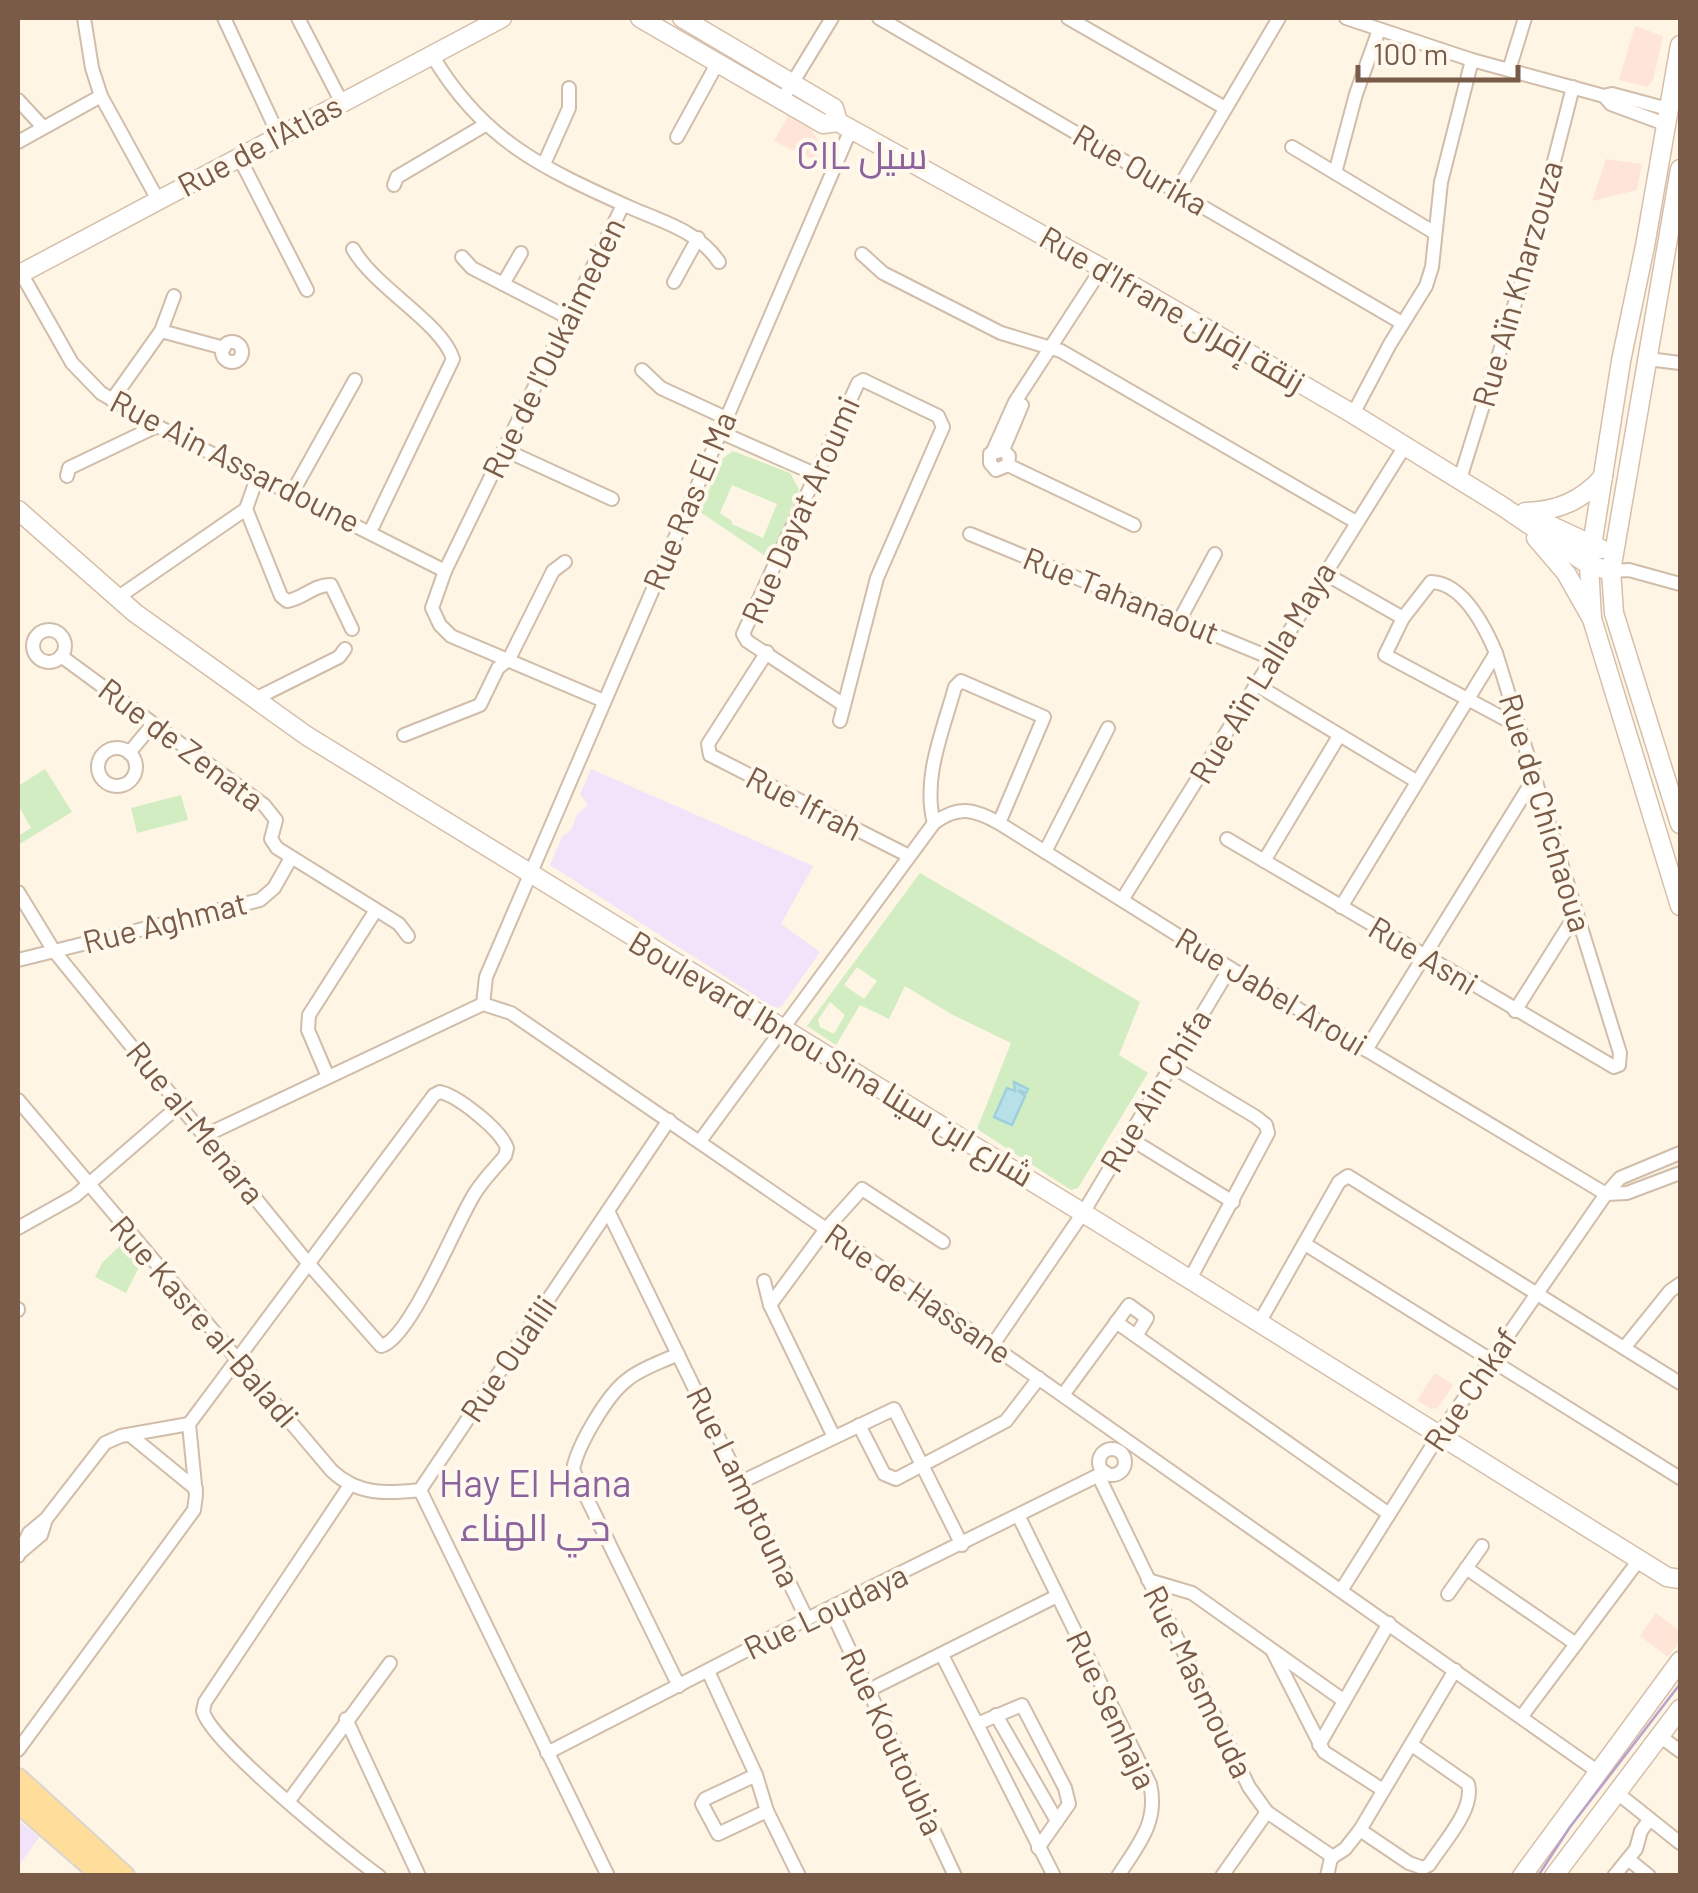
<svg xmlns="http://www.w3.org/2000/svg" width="1698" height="1893" font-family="Barlow,Cairo,sans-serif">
	<rect width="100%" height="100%" fill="#fef5e5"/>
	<g fill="#ffe5d8">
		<polygon points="1635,26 1663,36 1653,80 1647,87 1619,80"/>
		<polygon points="788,116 811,129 817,138 820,150 816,161 774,141"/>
		<polygon points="1606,159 1642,164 1637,190 1592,201"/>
		<polygon points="1435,1373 1453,1385 1438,1408 1431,1409 1417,1400"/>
		<polygon points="1656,1613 1680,1631 1680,1641 1668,1657 1640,1636"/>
	</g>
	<g fill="#f2e2fa">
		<polygon points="591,769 813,866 781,924 820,952 781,1007 774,1008 550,865 562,837 571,830 577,815 588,805 580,794"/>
		<polygon points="18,1820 39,1837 18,1867"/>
	</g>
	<g fill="#d2edc2" fill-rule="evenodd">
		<path d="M733,451L790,473L799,489L770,559L700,512L722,459ZM732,485L777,504L763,538L732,524V521L720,513Z"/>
		<polygon points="45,769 72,812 18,845 18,836 31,828 18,805 18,786"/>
		<polygon points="181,795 188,820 137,833 131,808"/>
		<path d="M920,873L1140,1002L1119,1055L1148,1073L1078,1188L1071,1190L977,1129L1011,1043L951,1014L905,986L889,1019L860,1005L836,1045L807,1026ZM857,967L877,981L864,999L844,985ZM830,1002L845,1015L834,1034L820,1027L818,1020Z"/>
		<polygon points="123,1243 141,1263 126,1293 95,1277 102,1263"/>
	</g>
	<polygon fill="#b8e0e9" stroke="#9dd0dc" stroke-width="2.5" points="1014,1082 1028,1089 1026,1093 1018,1090 1025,1096 1012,1125 994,1117 1007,1088 1015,1091"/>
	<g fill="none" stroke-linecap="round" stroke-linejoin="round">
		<defs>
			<g id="street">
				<polyline points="84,18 92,68 101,96 158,200"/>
				<polyline points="224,18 279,136"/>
				<polyline points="298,18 342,103"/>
				<polyline points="879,18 1402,323"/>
				<polyline points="1068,18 1225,108"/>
				<polyline points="1346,18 1472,60 1604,96 1612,94 1668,109"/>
				<path d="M432,55C482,140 542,168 629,207C660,221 699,231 719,262"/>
				<polyline points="1509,70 1525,18"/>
				<polyline points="1604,96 1611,104 1665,124"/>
				<polyline points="18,100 43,127"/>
				<polyline points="782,100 832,18"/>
				<polyline points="677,137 718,62"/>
				<polyline points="18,142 101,96"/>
				<polyline points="1292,147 1435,233"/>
				<polyline points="239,157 307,290"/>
				<polyline points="544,164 569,108 569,88"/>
				<polyline points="1335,173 1356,94 1379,30"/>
				<polyline points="394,185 397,177 485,125"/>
				<polyline points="1177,191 1279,18"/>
				<path d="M353,249C375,288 442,323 453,359L370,532"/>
				<polyline points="862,254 883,273 1001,333 1061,351 1356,522"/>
				<polyline points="462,257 472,268 569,318"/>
				<polyline points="21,273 72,363 101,393 157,426 445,571"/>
				<polyline points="674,282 698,238"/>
				<polyline points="503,284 521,253"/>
				<polyline points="161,331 224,348"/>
				<circle cx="232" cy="352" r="10"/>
				<polyline points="1648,359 1680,363"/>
				<polyline points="642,370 661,388 726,418"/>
				<polyline points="112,400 161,331 174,296"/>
				<polyline points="1353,414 1390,344 1426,286 1432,267 1441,182 1472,60"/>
				<polyline points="720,432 815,474"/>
				<polyline points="505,450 612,499"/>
				<polyline points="1003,450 1022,405 1017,403"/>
				<polyline points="993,451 1015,402 1102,268"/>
				<polyline points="1008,465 1009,456 1003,450 990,454 990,463 996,470 1008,465 1134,525"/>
				<polyline points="67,476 69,468 157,426"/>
				<polyline points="1460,479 1530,255 1573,87"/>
				<polyline points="292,493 355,380"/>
				<path d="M246,509L281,596L287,601C302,599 315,584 331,585L352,629"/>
				<polyline points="970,534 1271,658"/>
				<polyline points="1611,571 1629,570 1680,584"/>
				<polyline points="1324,573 1403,618"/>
				<polyline points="117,598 246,509 258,475"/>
				<polyline points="1179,621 1215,554"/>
				<circle cx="49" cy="646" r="16"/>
				<polyline points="767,652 708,744 710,755 909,856"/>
				<polyline points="61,656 264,805 276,820 271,839 277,848 399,924 408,936"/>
				<polyline points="1255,684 1416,781"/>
				<polyline points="253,700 339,657 345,649"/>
				<polyline points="604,701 451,636 440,625 432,608 445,571 623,205"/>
				<polyline points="840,721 877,578 943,427 938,416 863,380 858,383 743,634 747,641 844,705"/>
				<polyline points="404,735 480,705 498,668 509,659 553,571 565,562"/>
				<circle cx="117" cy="767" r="19"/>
				<polyline points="129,753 153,724"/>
				<path d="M934,823C922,778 943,731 955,687L961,681L1044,717L999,823"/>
				<path d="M1227,839L1614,1067L1619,1065L1620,1053L1496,653C1485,627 1463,583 1431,582L1403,618L1385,655L1518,726"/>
				<polyline points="1045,852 1108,728"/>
				<polyline points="1264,861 1339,736"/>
				<path d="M18,892L54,951L308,1263L381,1346C410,1340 456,1222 475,1193C483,1180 495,1168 505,1156L507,1148C501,1130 458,1096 440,1092L434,1095L189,1424L196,1495L194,1510L18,1750"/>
				<polyline points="1122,900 1405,446"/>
				<polyline points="1341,907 1496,653"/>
				<polyline points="18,960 260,900 274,888 291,858"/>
				<polyline points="483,1004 486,977 851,129"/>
				<polyline points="1515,1011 1576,914"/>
				<polyline points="1366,1050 1533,780"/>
				<polyline points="1171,1066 1256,1117 1266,1125 1268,1133 1190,1279"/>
				<polyline points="328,1077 308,1030 309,1015 376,910"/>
				<path d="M18,1100L332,1471C358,1495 386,1494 420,1490"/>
				<polyline points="206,1135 483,1004 511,1013 826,1229 1597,1771"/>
				<polyline points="1129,1138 1233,1202"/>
				<path d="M700,1141L934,823C958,805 974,809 999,823L1230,968L1606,1194"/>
				<polyline points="1606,1194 1627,1193 1680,1173"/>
				<polyline points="608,1211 807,1619"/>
				<polyline points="18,1228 75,1196 181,1104"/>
				<polyline points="1305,1244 1680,1478"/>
				<polyline points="764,1281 770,1305 834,1437"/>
				<polyline points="770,1305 826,1229 862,1189 943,1242"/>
				<polyline points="18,1309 18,1310"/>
				<polyline points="1116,1322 1389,1514"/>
				<polyline points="1259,1323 1339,1182 1348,1176 1680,1383"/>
				<polyline points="992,1346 1083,1213 1230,968"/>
				<polyline points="1624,1348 1670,1291 1680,1284"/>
				<path d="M678,1354C662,1362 641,1368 627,1380C607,1395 577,1446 573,1470L679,1686"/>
				<polyline points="1063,1395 1129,1305 1147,1318 1136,1336"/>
				<polyline points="859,1425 884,1474 896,1479 1006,1421 1039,1378"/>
				<polyline points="130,1435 196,1489"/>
				<circle cx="1112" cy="1462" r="13"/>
				<polyline points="1099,1477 1249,1787 1267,1812 1333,1857"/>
				<polyline points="741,1482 894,1409 962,1545"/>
				<path d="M350,1485L205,1702L203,1711C210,1742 347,1853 379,1876"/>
				<polyline points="420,1490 669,1120"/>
				<polyline points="420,1490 608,1876"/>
				<path d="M1019,1517L1150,1784C1159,1822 1138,1845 1118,1876"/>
				<polyline points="22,1551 41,1535 46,1519"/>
				<polyline points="18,1556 29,1533 46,1519 105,1443 121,1436 189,1424"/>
				<polyline points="1466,1568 1576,1644"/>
				<polyline points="1148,1580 1192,1593 1343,1700"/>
				<polyline points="1342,1589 1439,1435 1606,1194 1620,1178 1680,1153"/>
				<polyline points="1448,1594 1482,1546"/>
				<polyline points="830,1608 955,1876"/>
				<polyline points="1273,1652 1324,1752 1383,1790"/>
				<polyline points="942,1655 1054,1876"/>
				<polyline points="708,1671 756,1775 767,1811 799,1876"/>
				<polyline points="867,1691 1057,1596"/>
				<polyline points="996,1715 1057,1821"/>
				<polyline points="1522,1716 1639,1560"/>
				<polyline points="346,1719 419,1876"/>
				<polyline points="977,1724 1022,1705 1065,1788 1069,1804 1038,1848"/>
				<polyline points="1661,1737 1680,1751"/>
				<polyline points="1319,1745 1389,1623"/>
				<polyline points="547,1753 807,1619 1105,1472"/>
				<polyline points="756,1775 705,1799 702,1804 718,1834 767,1811"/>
				<polyline points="1616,1792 1680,1843"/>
				<polyline points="288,1802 390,1663"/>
				<path d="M1360,1830L1409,1863L1423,1868L1429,1865C1442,1844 1475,1810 1468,1784L1412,1745"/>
				<polyline points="1628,1859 1649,1876"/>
				<polyline points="1222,1876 1267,1812"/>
				<polyline points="1327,1876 1331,1858 1345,1849 1360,1830 1455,1670"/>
				<polyline points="1614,1876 1636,1849 1641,1831 1650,1819"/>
			</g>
			<g id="secondary">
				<polyline points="640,18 823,124 838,122 1102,268 1353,414 1502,506 1589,565 1611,571"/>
				<polyline points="682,18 834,108 838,122"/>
				<polyline points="1680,169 1611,571 1614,613 1680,824"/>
				<polyline points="18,275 502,18"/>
				<polyline points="18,510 135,613 307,736 1101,1224 1667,1577 1680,1579"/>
				<path d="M1525,512C1558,511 1581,501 1603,477"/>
				<polyline points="1539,520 1601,549"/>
				<polyline points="1536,538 1566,573 1592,619 1680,906"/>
				<polyline points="1592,619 1589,565 1621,361 1645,246 1680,45"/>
				<polyline points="1522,1876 1680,1661"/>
				<polyline points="1554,1876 1680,1709"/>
			</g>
			<g id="primary">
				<polyline points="18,1779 124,1876"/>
				<polyline points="18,1802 103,1876"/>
			</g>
		</defs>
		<use href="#street" stroke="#d0bdaa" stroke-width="16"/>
		<use href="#secondary" stroke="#d6bfaa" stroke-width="21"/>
		<use href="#primary" stroke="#dcd4cf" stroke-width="24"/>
		<use href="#street" stroke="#fff" stroke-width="12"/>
		<use href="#secondary" stroke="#fff" stroke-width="18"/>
		<use href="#primary" stroke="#ffdd9b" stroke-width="20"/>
		<polyline stroke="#b8a2c9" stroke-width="2.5" points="1538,1876 1570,1827 1680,1684"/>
	</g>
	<g text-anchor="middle" stroke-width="8" stroke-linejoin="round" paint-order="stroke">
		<g font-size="32" fill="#795b48" stroke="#fff9ed">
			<text transform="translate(260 146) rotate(-28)" y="11">Rue de l'Atlas</text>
			<text transform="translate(1140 170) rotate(30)" y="11">Rue Ourika</text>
			<text transform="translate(1518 284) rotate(-74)" y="11">Rue Aïn Kharzouza</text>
			<text transform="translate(1172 310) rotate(30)" y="11">Rue d'Ifrane زنقة إفران</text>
			<text transform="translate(554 348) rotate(-64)" y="11">Rue de l'Oukaimeden</text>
			<text transform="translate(235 462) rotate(27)" y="11">Rue Ain Assardoune</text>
			<text transform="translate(690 501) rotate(-67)" y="11">Rue Ras El Ma</text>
			<text transform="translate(801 510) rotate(-66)" y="11">Rue Dayat Aroumi</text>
			<text transform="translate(1121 596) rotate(22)" y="11">Rue Tahanaout</text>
			<text transform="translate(1263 673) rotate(-59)" y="11">Rue Aïn Lalla Maya</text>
			<text transform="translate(181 745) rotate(37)" y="11">Rue de Zenata</text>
			<text transform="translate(804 804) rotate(27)" y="11">Rue Ifrah</text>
			<text transform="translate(1545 813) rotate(73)" y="11">Rue de Chichaoua</text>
			<text transform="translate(165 923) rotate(-14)" y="11">Rue Aghmat</text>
			<text transform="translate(1423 956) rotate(31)" y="11">Rue Asni</text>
			<text transform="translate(1271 992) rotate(31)" y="11">Rue Jabel Aroui</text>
			<text transform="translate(831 1059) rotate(31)" y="11">Boulevard Ibnou Sina شارع ابن سينا</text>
			<text transform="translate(1156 1091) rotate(-59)" y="11">Rue Ain Chifa</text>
			<text transform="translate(195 1123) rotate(51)" y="11">Rue al-Menara</text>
			<text transform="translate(918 1294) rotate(35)" y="11">Rue de Hassane</text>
			<text transform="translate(204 1322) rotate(49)" y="11">Rue Kasre al-Baladi</text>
			<text transform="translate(509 1359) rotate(-56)" y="11">Rue Oualili</text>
			<text transform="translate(1471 1390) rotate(-56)" y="11">Rue Chkaf</text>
			<text transform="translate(743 1487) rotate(64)" y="11">Rue Lamptouna</text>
			<text transform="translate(826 1612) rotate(-26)" y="11">Rue Loudaya</text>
			<text transform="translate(1198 1682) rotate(64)" y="11">Rue Masmouda</text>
			<text transform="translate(1111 1710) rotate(65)" y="11">Rue Senhaja</text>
			<text transform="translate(892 1742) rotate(65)" y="11">Rue Koutoubia</text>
		</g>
		<g font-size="38" fill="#8b639d" stroke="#fff9ed">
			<text x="862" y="169">CIL سيل</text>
			<text x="535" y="1497">Hay El Hana<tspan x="535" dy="44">حي الهناء</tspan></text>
		</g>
	</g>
	<rect width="1698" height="1893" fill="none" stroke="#795b48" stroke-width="40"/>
	<path d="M1358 65v15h160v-15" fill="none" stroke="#795b48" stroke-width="5"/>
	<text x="1373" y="65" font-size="30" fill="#795b48" stroke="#fff9ed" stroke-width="8" paint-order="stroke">100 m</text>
</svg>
